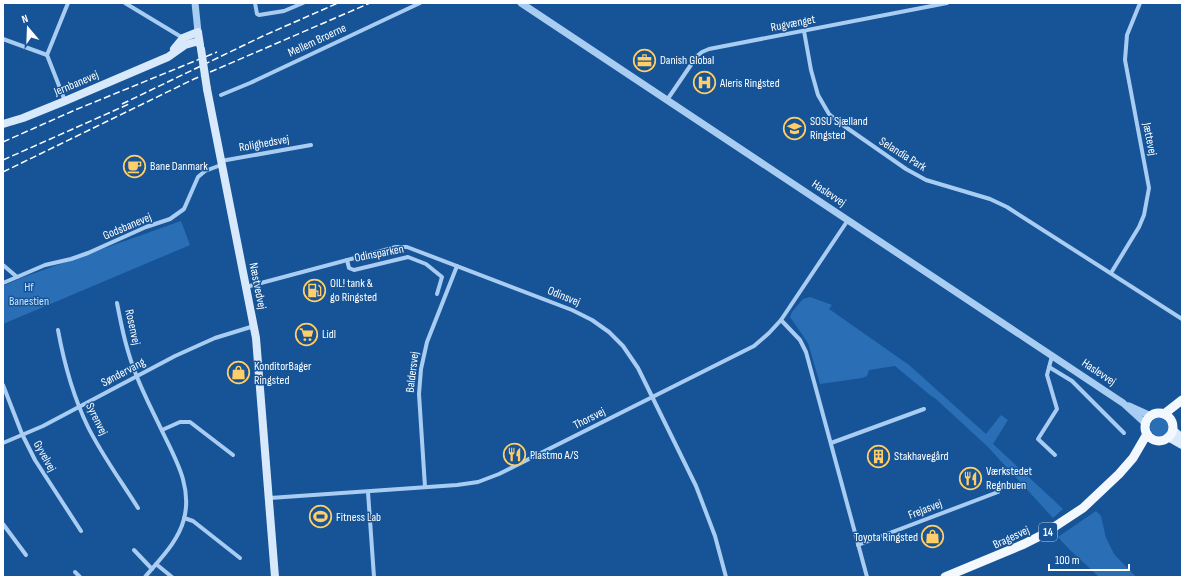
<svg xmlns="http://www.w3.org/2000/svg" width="1185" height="580" font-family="'Sofia Sans Condensed',sans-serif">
	<rect width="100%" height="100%" fill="#165497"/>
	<g fill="#2a6fb6">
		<polygon points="181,221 190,245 3,324 3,286 21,278"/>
		<polygon points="810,297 832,305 829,309 909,365 986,434 1001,415 1008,420 993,444 1063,509 1053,518 988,447 936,399 930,395 895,366 869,370 867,376 862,378 820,384 808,343 790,317 792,312 803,299"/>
		<circle cx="1160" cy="427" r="10"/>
		<polygon points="1096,511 1101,516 1106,538 1114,554 1136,577 1099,577 1070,550 1058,537"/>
	</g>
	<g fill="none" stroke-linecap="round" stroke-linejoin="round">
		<g stroke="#a9cdf2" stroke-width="4">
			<polyline points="125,3 183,38"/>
			<polyline points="255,3 257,14 259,15 284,11 303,3"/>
			<polyline points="804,31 811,70 818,95 829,114 837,121 906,169 926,180 990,199 1007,207 1182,319"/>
			<polyline points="3,39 47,55"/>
			<polyline points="221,95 250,83 420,3"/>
			<polyline points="667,100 697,56 702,52 709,49 947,3"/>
			<polyline points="65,101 47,55 68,3"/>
			<polyline points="221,161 311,145"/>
			<polyline points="347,260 349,268 354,270 408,257 426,264 442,277 437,294"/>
			<polyline points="3,265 17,277"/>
			<polyline points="1111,273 1139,227 1144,215 1149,188 1125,60 1127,35 1140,3"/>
			<polyline points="3,283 45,265 71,259 88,253 146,227 170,219 184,209 198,177 205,171 221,165"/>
			<polyline points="246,287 396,247 407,247 572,310 592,320 609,332 623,346 638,368 696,486 715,536 726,577"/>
			<path d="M117,303C122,329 127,353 137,377C145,397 155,416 164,435C177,462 192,488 184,519C178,542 160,559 145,577"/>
			<polyline points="781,320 800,340 806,352 867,577"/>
			<path d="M58,330C64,363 73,396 88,427C102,455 121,481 138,508"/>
			<polyline points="1052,356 1047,375 1057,409 1038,439 1055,455"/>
			<polyline points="1049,367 1072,381 1124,433"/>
			<polyline points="3,385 22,434 35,460 81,531"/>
			<polyline points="162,430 180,422 190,422 233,455"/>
			<polyline points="3,443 43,426 175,356 215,338 254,326"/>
			<polyline points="831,443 924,409"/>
			<polyline points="425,487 419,394 421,369 427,342 457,266"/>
			<polyline points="368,492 374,577"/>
			<polyline points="270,498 457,485 478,482 499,474 754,346 769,333 781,320 848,220"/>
			<polyline points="184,518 193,521 240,558"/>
			<polyline points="3,524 26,555"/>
			<polyline points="858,545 998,492"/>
			<polyline points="134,550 152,569"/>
			<polyline points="156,564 172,577"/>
			<polyline points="75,572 80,577"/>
		</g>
		<g stroke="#a9cdf2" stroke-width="7">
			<polyline points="195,3 198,32"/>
			<polyline points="521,3 1123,403 1146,424"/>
			<polyline points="1129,406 1151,416"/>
		</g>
		<g stroke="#d8e9fc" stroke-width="8">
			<polyline points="174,49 183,38 198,32 200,45"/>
			<polyline points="207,89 256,338 275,577"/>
			<polyline points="3,124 23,118 65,101 168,57 185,45 199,41"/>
			<polyline points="1173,430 1182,438"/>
			<polyline points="1168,437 1182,445"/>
		</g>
		<g stroke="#f3f8ff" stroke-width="9">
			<circle cx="1159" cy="427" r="14"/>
			<polyline points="1164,414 1182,400"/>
			<polyline points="945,577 1024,544 1042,535 1083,508 1119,474 1133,458 1147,434"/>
		</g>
		<g stroke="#fff" stroke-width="1.5" stroke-dasharray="7 3" stroke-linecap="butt">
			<polyline points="122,104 263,36 338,3"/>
			<polyline points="3,142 75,110 217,52"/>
			<polyline points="3,160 129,104"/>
			<polyline points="3,172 194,79 370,3"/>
		</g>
		<polyline stroke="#d8e9fc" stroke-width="8" points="201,49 207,89"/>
	</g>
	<defs>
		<symbol id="office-ring" viewBox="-11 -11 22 22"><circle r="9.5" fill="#165497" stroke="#ffce69" stroke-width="1.5"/><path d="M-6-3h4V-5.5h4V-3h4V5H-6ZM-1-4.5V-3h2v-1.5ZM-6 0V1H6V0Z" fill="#ffce69"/></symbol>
		<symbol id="hospital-ring" viewBox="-11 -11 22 22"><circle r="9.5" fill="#165497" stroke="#ffce69" stroke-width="1.5"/><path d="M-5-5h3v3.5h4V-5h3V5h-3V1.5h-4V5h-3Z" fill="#ffce69"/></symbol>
		<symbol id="school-ring" viewBox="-11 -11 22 22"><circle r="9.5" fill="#165497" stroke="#ffce69" stroke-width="1.5"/><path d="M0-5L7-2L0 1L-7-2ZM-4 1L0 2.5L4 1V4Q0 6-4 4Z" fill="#ffce69"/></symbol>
		<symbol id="cafe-ring" viewBox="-11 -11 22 22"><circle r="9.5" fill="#165497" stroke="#ffce69" stroke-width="1.5"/><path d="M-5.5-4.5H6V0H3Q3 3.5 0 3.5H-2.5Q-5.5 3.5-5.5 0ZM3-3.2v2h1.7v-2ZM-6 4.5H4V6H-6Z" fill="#ffce69"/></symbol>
		<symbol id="fuel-ring" viewBox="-11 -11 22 22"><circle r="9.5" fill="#165497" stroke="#ffce69" stroke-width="1.5"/><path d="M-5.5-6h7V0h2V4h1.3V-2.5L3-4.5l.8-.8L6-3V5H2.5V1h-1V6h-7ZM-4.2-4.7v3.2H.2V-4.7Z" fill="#ffce69"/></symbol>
		<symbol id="supermarket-ring" viewBox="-11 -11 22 22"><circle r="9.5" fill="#165497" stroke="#ffce69" stroke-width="1.5"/><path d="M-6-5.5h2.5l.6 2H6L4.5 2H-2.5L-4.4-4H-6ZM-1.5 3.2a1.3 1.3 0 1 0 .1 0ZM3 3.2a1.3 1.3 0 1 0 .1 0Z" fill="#ffce69"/></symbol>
		<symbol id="shop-ring" viewBox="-11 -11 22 22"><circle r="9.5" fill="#165497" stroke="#ffce69" stroke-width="1.5"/><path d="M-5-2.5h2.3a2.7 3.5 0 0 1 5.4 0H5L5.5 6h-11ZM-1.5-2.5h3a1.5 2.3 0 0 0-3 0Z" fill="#ffce69"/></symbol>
		<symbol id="restaurant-ring" viewBox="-11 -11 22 22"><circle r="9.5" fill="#165497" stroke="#ffce69" stroke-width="1.5"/><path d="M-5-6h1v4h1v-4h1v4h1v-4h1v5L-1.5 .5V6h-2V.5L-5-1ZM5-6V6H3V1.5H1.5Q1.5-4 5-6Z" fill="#ffce69"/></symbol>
		<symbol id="building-ring" viewBox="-11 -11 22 22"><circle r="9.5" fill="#165497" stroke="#ffce69" stroke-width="1.5"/><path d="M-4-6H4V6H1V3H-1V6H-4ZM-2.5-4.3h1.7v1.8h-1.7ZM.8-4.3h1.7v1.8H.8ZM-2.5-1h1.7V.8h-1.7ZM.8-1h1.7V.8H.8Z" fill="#ffce69"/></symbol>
		<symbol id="stadium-ring" viewBox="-11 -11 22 22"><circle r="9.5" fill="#165497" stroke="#ffce69" stroke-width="1.5"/><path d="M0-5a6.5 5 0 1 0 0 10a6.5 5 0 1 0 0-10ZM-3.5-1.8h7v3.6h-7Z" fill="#ffce69"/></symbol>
	</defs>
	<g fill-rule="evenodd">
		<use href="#office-ring" x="632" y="48" width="25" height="25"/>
		<use href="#hospital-ring" x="692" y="70" width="25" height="25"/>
		<use href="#school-ring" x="782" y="116" width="25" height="25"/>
		<use href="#cafe-ring" x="122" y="154" width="25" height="25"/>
		<use href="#fuel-ring" x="302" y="278" width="25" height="25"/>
		<use href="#supermarket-ring" x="294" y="322" width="25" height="25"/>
		<use href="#shop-ring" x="226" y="360" width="25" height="25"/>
		<use href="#restaurant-ring" x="502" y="442" width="25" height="25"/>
		<use href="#building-ring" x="866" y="444" width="25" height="25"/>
		<use href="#restaurant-ring" x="958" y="466" width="25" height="25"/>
		<use href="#stadium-ring" x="308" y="504" width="25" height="25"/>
		<use href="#shop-ring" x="920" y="524" width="25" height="25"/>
	</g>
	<g text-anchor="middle" stroke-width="3" stroke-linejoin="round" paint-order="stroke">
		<rect fill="#165497" stroke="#b9cce0" stroke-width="1" x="1039" y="523" width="18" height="18" rx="3"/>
		<g font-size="11" font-weight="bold" fill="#fff">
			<text x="1048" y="536">14</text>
		</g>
		<g font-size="12" fill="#fff" stroke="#165497">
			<text transform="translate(793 23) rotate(-11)" y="4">Rugvænget</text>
			<text transform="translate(317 40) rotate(-25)" y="4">Mellem Broerne</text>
			<text transform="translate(76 83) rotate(-23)" y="4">Jernbanevej</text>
			<text transform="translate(1150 139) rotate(79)" y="4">Jættevej</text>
			<text transform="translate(264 143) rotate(-10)" y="4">Rolighedsvej</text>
			<text transform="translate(903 154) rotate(32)" y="4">Selandia Park</text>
			<text transform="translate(829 193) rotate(34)" y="4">Haslevvej</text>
			<text transform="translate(127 226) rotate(-23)" y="4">Godsbanevej</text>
			<text transform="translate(379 253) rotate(-11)" y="4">Odinsparken</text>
			<text transform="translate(258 286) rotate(79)" y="4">Næstvedvej</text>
			<text transform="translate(564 296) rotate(22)" y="4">Odinsvej</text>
			<text transform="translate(133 327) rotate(78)" y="4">Rosenvej</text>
			<text transform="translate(123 372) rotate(-28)" y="4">Søndervang</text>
			<text transform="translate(412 372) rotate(-83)" y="4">Baldersvej</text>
			<text transform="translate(1099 372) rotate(34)" y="4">Haslevvej</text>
			<text transform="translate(589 418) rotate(-27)" y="4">Thorsvej</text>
			<text transform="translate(97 419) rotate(64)" y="4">Syrenvej</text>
			<text transform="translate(45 456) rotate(61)" y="4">Gyvelvej</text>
			<text transform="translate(925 509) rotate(-21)" y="4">Frejasvej</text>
			<text transform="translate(1011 537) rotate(-25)" y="4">Bragesvej</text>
		</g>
		<g font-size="12" fill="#fff" stroke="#165497" text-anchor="start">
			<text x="660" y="64">Danish Global</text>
			<text x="720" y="87">Aleris Ringsted</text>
			<text x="810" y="125">SOSU Sjælland<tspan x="810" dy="14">Ringsted</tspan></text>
			<text x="150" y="170">Bane Danmark</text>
			<text x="330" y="287">OIL! tank &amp;<tspan x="330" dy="14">go Ringsted</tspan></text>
			<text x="322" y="338">Lidl</text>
			<text x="254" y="370">KonditorBager<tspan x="254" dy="14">Ringsted</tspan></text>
			<text x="530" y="459">Plastmo A/S</text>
			<text x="894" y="460">Stakhavegård</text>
			<text x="986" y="475">Værkstedet<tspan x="986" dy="14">Regnbuen</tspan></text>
			<text x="336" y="521">Fitness Lab</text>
			<text x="918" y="541" text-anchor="end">Toyota Ringsted</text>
		</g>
		<g font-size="12" fill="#d0e6fc" stroke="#165497">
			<text x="29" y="291">Hf<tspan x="29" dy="14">Banestien</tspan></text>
		</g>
	</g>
	<rect width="1185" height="580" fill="none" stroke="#ffffff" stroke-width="8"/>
	<g transform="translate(28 28) rotate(341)" stroke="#165497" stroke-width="3" paint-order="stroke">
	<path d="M0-3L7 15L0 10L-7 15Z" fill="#ffffff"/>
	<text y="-6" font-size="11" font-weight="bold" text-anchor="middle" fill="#ffffff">N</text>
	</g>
	<path d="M1049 564v6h80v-6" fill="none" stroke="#ffffff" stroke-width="2"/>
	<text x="1055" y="564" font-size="12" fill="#ffffff" stroke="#165497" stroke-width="3" paint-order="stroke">100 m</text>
</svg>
